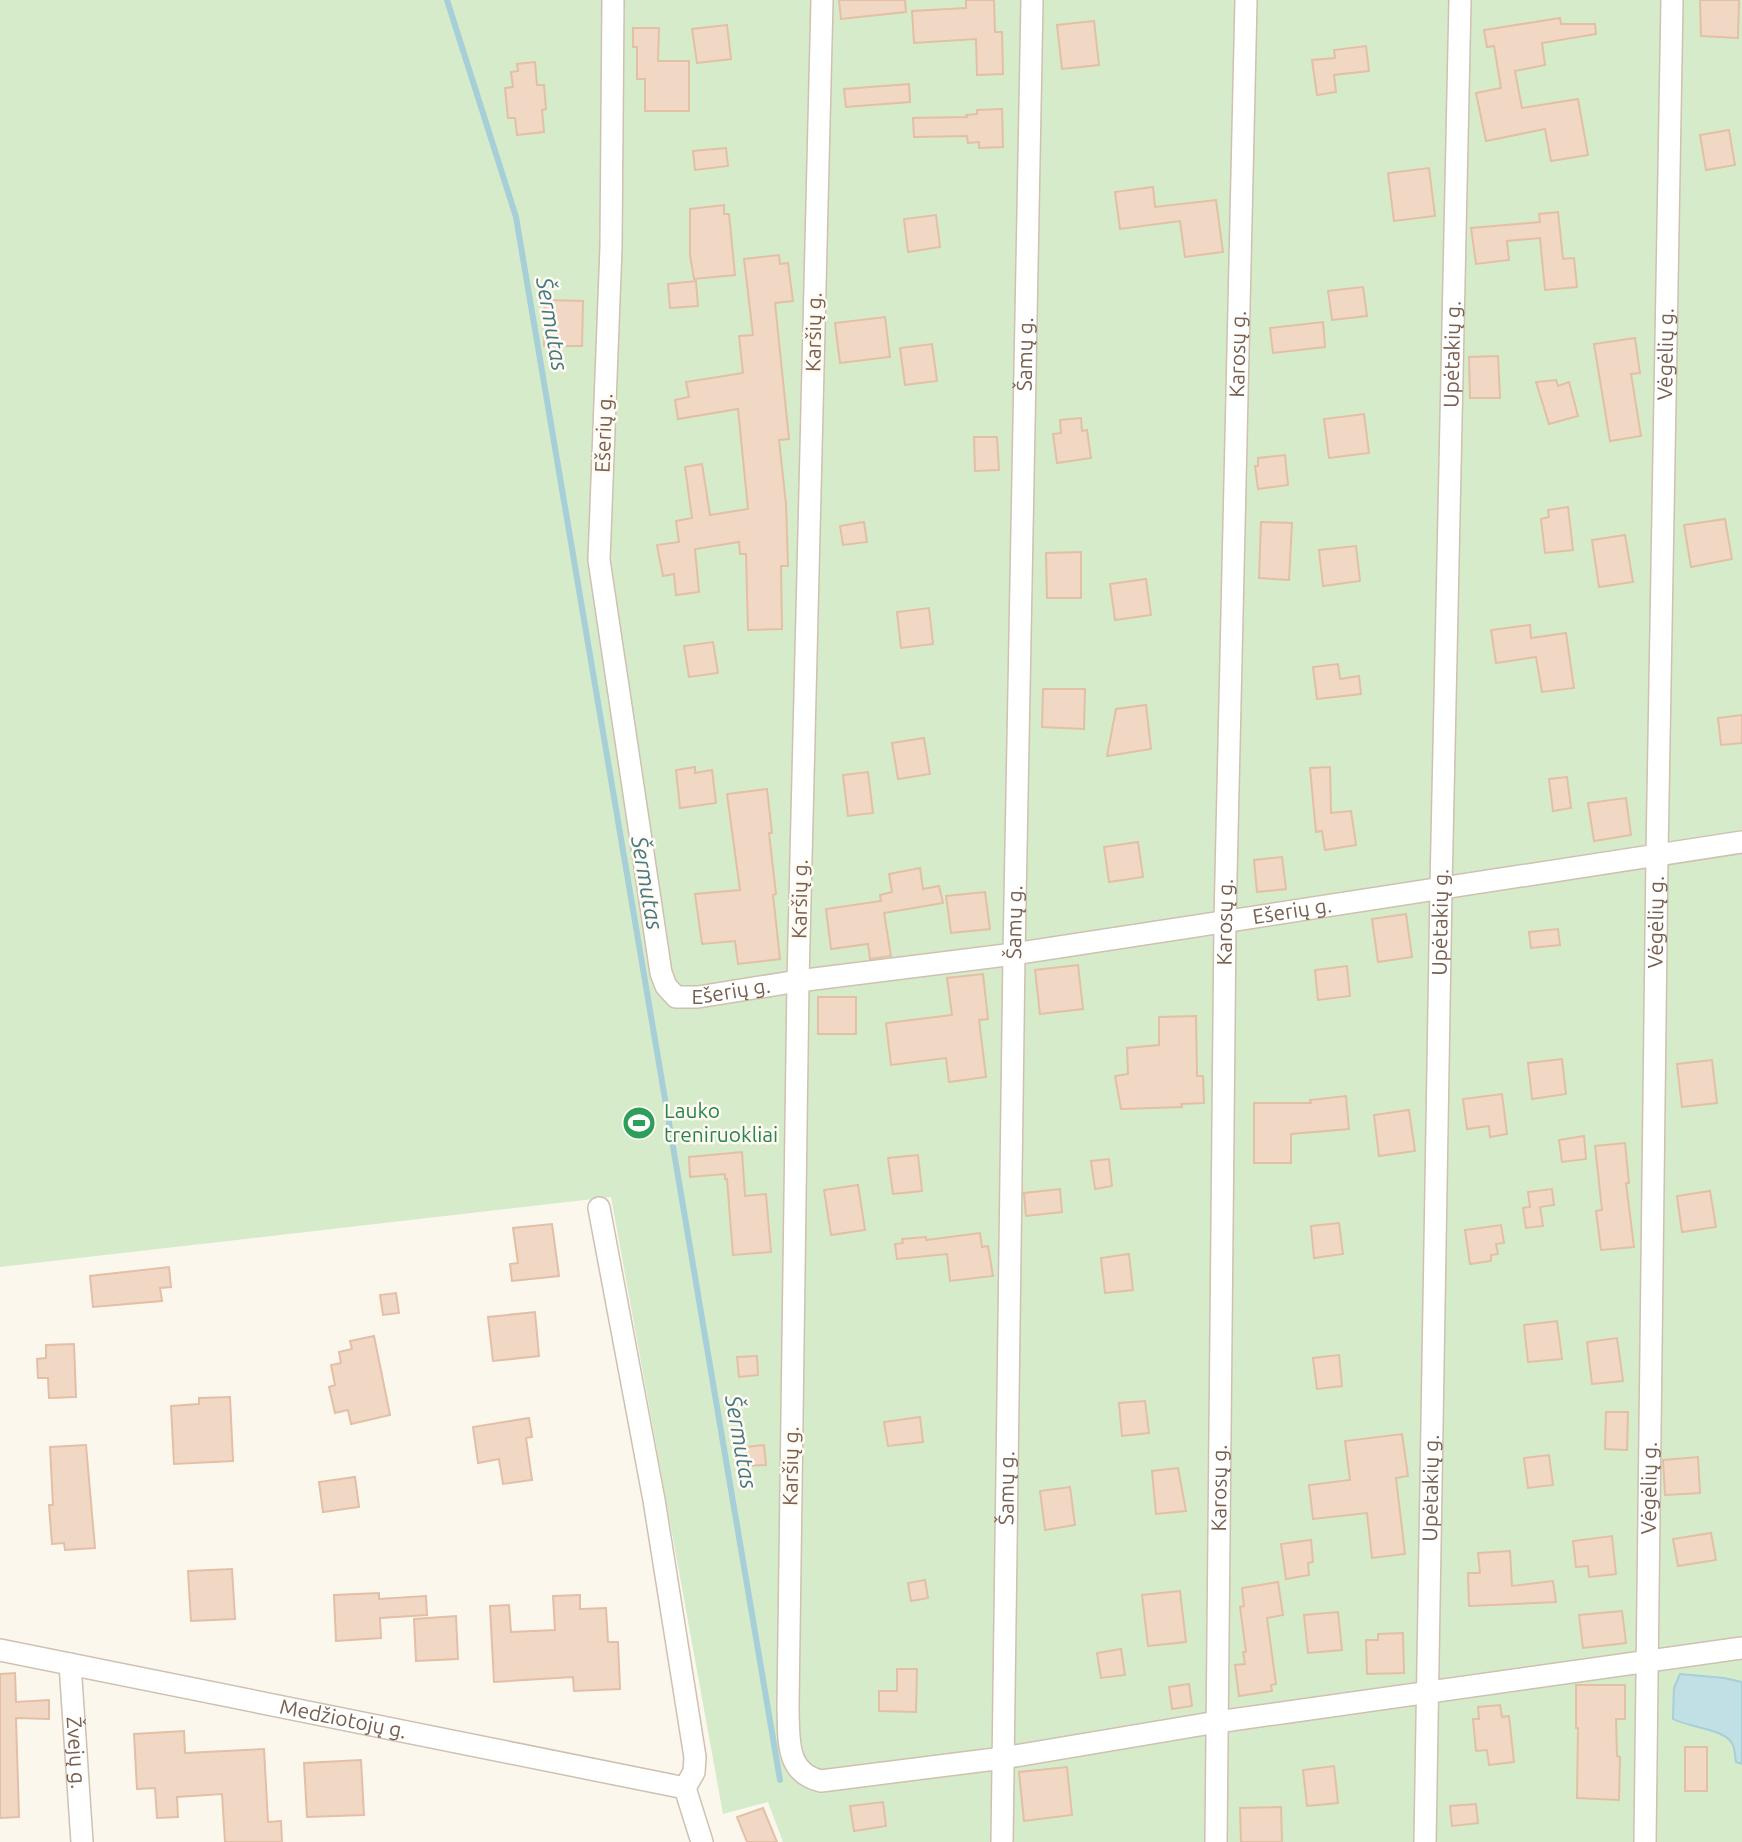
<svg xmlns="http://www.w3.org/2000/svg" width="1742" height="1842" font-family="Ubuntu,sans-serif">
	<rect width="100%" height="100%" fill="#fcf7ed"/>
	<polygon fill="#d6ebca" points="0,0 1742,0 1742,1842 783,1842 768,1802 723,1814 611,1197 0,1267"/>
	<path fill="#c0e0e6" stroke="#a7cfd8" stroke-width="2" d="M1680,1674L1724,1678L1742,1682V1764L1736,1762C1735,1757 1735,1750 1733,1745C1727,1729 1687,1727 1673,1719L1674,1688Z"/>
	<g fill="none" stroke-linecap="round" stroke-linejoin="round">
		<polyline stroke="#a7cfd8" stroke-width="6" points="447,0 516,217 780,1780"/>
	</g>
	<g fill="#f1d8c5" stroke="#e3bfa5" stroke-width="2">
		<polygon points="839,0 905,0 906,12 841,19"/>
		<polygon points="966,0 994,0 995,32 1002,32 1003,74 977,75 976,39 914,43 912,11 966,8"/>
		<polygon points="1700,0 1739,0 1738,38 1701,36"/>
		<polygon points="1560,18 1561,24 1595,24 1596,34 1542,43 1545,65 1515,71 1522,108 1578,99 1588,155 1551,161 1545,129 1486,141 1476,93 1501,88 1494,46 1487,47 1484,30"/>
		<polygon points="1094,21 1099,65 1062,69 1057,25"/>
		<polygon points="727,25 731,59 697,63 692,29"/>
		<polygon points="633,28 659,28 658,61 689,61 689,111 645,111 645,79 637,79 637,47 633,47"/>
		<polygon points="1366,46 1369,71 1334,75 1336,92 1317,95 1312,60 1335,58 1334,50"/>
		<polygon points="535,62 537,85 544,85 546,109 542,110 544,132 517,135 515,118 508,118 505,88 513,87 511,72 518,71 517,64"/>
		<polygon points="909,84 910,102 846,107 844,89"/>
		<polygon points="1002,109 1003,147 979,148 979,142 968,143 967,136 914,137 913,118 967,117 966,115 977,114 977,110"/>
		<polygon points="1729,130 1735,165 1706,170 1700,135"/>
		<polygon points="726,148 728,166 695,170 693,151"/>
		<polygon points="1429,168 1435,216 1394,221 1388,173"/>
		<polygon points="1153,187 1155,207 1216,200 1223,252 1185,257 1180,221 1120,229 1115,192"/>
		<polygon points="724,205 724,214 729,214 735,275 694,279 690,255 690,209"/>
		<polygon points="1558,212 1563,259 1574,258 1577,287 1545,290 1540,238 1507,241 1509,260 1476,264 1471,228 1540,222 1539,214"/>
		<polygon points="936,215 940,247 908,252 904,219"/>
		<polygon points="779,255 780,264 788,263 793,301 775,303 789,439 779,440 786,504 788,566 781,566 782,629 748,630 746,554 740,554 739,542 695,549 699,592 676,595 674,574 663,576 657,545 679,542 676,521 692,518 685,467 702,464 710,515 748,509 738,409 678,419 675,400 689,397 686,382 743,373 739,336 753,335 744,259"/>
		<polygon points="696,281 698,306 670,308 668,284"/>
		<polygon points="1363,287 1367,316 1332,320 1328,291"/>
		<polygon points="545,300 583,301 582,346 544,346"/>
		<polygon points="885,317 890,357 840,363 835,323"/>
		<polygon points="1323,322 1325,347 1273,353 1270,328"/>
		<polygon points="1635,338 1640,373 1631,374 1641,436 1610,441 1594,344"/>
		<polygon points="932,344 937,381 905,385 900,348"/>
		<polygon points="1498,356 1500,398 1470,398 1469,357"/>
		<polygon points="1556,380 1558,386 1569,382 1578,416 1549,424 1536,382"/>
		<polygon points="1364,414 1369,453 1329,458 1324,419"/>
		<polygon points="1081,418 1082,431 1087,430 1091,458 1057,463 1053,434 1061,433 1060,420"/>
		<polygon points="974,437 997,437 999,470 975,471"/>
		<polygon points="1285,455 1288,485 1258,489 1255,466 1258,466 1258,458"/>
		<polygon points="1568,507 1573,550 1545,553 1541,519 1549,517 1548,510"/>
		<polygon points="1725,519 1732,559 1691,567 1684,525"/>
		<polygon points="864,522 867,542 843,545 840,526"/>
		<polygon points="1261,522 1292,523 1289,580 1259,578"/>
		<polygon points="1625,535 1633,582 1599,587 1592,540"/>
		<polygon points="1356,546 1360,581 1323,586 1319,550"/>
		<polygon points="1081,552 1081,598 1047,598 1046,553"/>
		<polygon points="1146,579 1151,615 1115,620 1110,584"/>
		<polygon points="929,608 933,644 901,648 897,612"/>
		<polygon points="1530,625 1531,638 1566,633 1574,688 1542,692 1536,657 1496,663 1491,630"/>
		<polygon points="713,642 718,673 689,677 684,646"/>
		<polygon points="1338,664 1340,679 1359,676 1361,694 1317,699 1313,667"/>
		<polygon points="1043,689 1085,689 1084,729 1042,727"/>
		<polygon points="1146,705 1151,749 1107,756 1116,709"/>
		<polygon points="1742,715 1742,743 1721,745 1718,718"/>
		<polygon points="924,738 930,774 898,779 892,743"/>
		<polygon points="695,767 695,773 712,770 716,803 680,808 676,770"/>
		<polygon points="1330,767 1331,813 1351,811 1356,845 1325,850 1322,831 1316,832 1310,768"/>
		<polygon points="868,772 873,813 848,816 843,775"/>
		<polygon points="1567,777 1571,808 1553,811 1549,779"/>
		<polygon points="767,789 772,833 769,833 776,894 773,895 780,959 738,964 735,941 702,944 695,894 740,890 727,794"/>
		<polygon points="1626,798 1631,835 1594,841 1588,803"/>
		<polygon points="1138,842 1143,877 1109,882 1104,847"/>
		<polygon points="1282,857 1286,889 1257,892 1254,860"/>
		<polygon points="920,868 923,889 939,886 943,903 884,913 891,956 870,959 868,944 831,949 826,909 881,901 880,895 892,892 889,874"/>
		<polygon points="985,892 990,929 951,933 946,896"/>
		<polygon points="1406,914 1412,957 1378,962 1372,919"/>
		<polygon points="1558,929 1560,945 1531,948 1529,932"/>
		<polygon points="1078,965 1083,1009 1040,1014 1035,970"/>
		<polygon points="1347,966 1350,996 1318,1000 1315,970"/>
		<polygon points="983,974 988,1019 979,1020 986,1077 949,1082 946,1058 891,1065 886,1023 952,1015 947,978"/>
		<rect x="818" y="997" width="38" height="37"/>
		<polygon points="1196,1016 1197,1076 1203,1076 1204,1103 1181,1104 1182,1107 1121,1109 1115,1076 1128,1074 1127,1048 1159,1045 1159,1017"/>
		<polygon points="1562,1059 1566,1094 1532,1099 1528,1063"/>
		<polygon points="1712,1060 1717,1103 1682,1107 1677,1064"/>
		<polygon points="1502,1094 1507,1134 1490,1137 1489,1126 1467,1129 1463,1099"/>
		<polygon points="1346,1096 1349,1129 1291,1134 1291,1163 1254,1163 1254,1103 1311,1103 1310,1100"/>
		<polygon points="1409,1110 1415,1151 1379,1156 1374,1115"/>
		<polygon points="1584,1136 1586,1159 1562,1162 1559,1140"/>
		<polygon points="1625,1143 1629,1183 1626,1183 1634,1247 1601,1250 1596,1211 1602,1210 1595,1146"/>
		<polygon points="742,1152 745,1196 766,1194 771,1252 733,1255 727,1179 725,1179 725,1174 690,1177 689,1157"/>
		<polygon points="918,1155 922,1191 893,1194 888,1158"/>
		<polygon points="1109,1159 1112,1186 1095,1189 1091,1161"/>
		<polygon points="858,1185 865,1230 831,1235 824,1190"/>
		<polygon points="1060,1189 1062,1212 1026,1216 1024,1193"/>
		<polygon points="1552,1189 1554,1205 1540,1207 1543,1226 1526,1228 1523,1208 1530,1207 1528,1192"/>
		<polygon points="1710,1191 1716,1227 1682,1232 1677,1196"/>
		<polygon points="1339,1223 1343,1254 1314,1258 1311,1226"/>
		<polygon points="552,1224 559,1276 512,1281 510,1264 518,1263 513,1228"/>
		<polygon points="1501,1225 1504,1243 1496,1244 1498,1254 1491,1255 1491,1261 1470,1264 1465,1230"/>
		<polygon points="980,1233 982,1247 988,1246 993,1276 950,1281 947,1254 897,1259 895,1244 903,1243 902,1239 926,1237 926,1240"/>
		<polygon points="1129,1254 1133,1290 1105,1293 1101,1258"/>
		<polygon points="169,1267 171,1287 160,1288 162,1301 93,1307 90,1276"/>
		<polygon points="396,1293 399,1313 383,1315 380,1295"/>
		<polygon points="535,1312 539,1356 493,1361 488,1317"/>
		<polygon points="1557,1321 1562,1359 1528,1362 1524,1325"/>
		<polygon points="374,1336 390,1415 351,1424 348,1410 335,1413 329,1387 335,1385 331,1365 341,1363 339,1352 352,1349 350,1341"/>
		<polygon points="1617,1338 1623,1381 1592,1384 1587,1342"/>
		<polygon points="74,1344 76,1397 49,1398 48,1378 38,1378 37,1359 46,1358 46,1345"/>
		<polygon points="1339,1355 1342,1386 1317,1389 1313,1358"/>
		<polygon points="757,1356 758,1375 739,1377 737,1357"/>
		<polygon points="230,1397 233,1461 174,1464 171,1406 199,1404 199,1398"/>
		<polygon points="1145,1401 1149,1433 1122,1436 1119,1403"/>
		<polygon points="1606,1412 1628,1412 1627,1450 1605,1449"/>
		<polygon points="920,1417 923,1442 888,1446 884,1422"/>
		<polygon points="529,1418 532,1437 526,1438 532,1480 503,1484 499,1459 478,1463 473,1427"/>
		<polygon points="1402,1434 1408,1476 1396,1478 1405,1554 1372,1558 1367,1513 1313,1519 1309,1485 1350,1480 1345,1441"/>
		<polygon points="86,1445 95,1548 65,1550 64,1543 52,1544 49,1505 53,1505 50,1447"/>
		<polygon points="764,1445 766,1465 747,1466 745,1447"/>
		<polygon points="1549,1455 1553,1485 1528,1488 1524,1458"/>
		<polygon points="1698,1457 1700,1493 1665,1495 1663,1460"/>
		<polygon points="1178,1468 1186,1511 1156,1514 1152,1471"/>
		<polygon points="355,1477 359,1507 323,1512 319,1482"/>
		<polygon points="1070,1487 1075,1525 1045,1530 1040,1491"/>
		<polygon points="1711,1533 1716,1560 1678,1566 1673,1539"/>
		<polygon points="1612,1536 1616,1574 1589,1577 1588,1566 1576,1567 1573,1541"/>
		<polygon points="1311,1540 1313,1562 1308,1563 1309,1575 1286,1579 1281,1544"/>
		<polygon points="1510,1551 1512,1586 1553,1581 1556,1602 1469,1606 1468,1573 1480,1573 1478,1553"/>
		<polygon points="232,1569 235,1619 191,1621 188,1571"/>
		<polygon points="925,1580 928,1598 911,1601 908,1583"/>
		<polygon points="1278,1582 1283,1615 1267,1618 1276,1684 1271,1685 1272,1691 1239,1696 1235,1665 1245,1664 1243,1652 1246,1652 1240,1607 1244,1606 1242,1588"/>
		<polygon points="1180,1591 1186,1642 1148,1646 1142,1595"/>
		<polygon points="379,1593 379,1599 426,1596 427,1615 380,1618 381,1638 336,1641 334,1595"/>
		<polygon points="580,1595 580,1609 606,1608 608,1642 618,1642 620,1689 574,1691 573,1677 494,1682 490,1606 509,1605 511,1632 555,1630 553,1596"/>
		<polygon points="1622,1611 1626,1643 1583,1648 1579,1615"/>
		<polygon points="1338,1612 1342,1650 1308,1653 1304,1615"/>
		<polygon points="456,1616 458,1659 416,1661 414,1619"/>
		<polygon points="1403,1633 1404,1673 1367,1674 1366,1640 1378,1640 1378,1634"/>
		<polygon points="1121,1649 1125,1675 1101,1678 1097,1653"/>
		<polygon points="897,1669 917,1669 916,1712 879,1711 879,1691 897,1691"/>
		<polygon points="15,1673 16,1702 49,1700 49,1719 16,1718 19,1817 0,1818 0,1674"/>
		<polygon points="1189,1684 1192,1706 1172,1709 1169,1687"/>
		<polygon points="1576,1685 1625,1685 1625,1719 1616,1719 1617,1756 1620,1757 1619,1800 1577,1798 1578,1728 1576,1728"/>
		<polygon points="1500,1705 1502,1717 1509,1716 1514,1762 1489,1765 1487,1750 1476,1751 1473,1719 1479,1719 1478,1707"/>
		<polygon points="184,1731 185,1753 264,1749 268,1822 281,1821 282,1842 225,1842 222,1794 177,1797 178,1817 157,1818 155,1788 137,1789 134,1734"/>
		<rect x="1685" y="1747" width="22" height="44"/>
		<polygon points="361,1760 364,1815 307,1817 304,1763"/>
		<polygon points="1334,1766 1338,1803 1307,1806 1303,1770"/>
		<polygon points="1067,1767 1072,1815 1024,1821 1019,1772"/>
		<polygon points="883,1802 886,1826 854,1831 850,1806"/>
		<polygon points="1476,1804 1478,1823 1452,1826 1450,1806"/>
		<polygon points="1281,1807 1282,1842 1241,1842 1240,1808"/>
		<polygon points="763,1808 777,1842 747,1842 737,1817"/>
	</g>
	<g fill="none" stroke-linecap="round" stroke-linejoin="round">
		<defs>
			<g id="street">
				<path id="s1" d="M613,0L611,247L599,560L661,973L666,986L676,997H698L798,981L1014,954L1742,842"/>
				<path d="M822,0L798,981L788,1707C789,1738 785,1773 821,1781L1003,1758L1217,1722L1742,1648"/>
				<polyline points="599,1208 654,1500 695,1757 694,1772 685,1788 702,1842"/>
				<path id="s2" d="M0,1650L685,1788"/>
				<path id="s3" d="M70,1664L82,1842"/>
				<path id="s4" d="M1002,1842L1014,954L1032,0"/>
				<path id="s5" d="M1216,1842L1225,921L1246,0"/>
				<path id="s6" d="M1425,1842L1441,888L1460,0"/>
				<path id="s7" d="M1645,1842L1657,855L1672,0"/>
			</g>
		</defs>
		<use href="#street" stroke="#cfc0b1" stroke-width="24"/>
		<use href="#street" stroke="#fff" stroke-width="21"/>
	</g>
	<defs>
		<symbol id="stadium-disc" viewBox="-11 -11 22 22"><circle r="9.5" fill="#2e9e5b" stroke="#fffbf3"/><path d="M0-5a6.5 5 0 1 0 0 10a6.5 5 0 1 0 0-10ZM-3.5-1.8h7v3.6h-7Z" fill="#fff"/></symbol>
	</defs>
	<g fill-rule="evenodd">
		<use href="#stadium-disc" x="620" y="1104" width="38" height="38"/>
	</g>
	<g text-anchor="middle" stroke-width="5" stroke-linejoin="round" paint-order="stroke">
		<g font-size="21" fill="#785f4f" stroke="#fffbf3">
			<text transform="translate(814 332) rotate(-89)" y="7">Karšių g.</text>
			<text dy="7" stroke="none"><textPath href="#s4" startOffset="1488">Šamų g.</textPath></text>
			<text dy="7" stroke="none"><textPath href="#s5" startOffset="1488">Karosų g.</textPath></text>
			<text dy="7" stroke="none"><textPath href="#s6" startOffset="1488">Upėtakių g.</textPath></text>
			<text dy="7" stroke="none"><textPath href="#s7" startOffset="1488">Vėgėlių g.</textPath></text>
			<text transform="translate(604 433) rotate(-88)" y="7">Ešerių g.</text>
			<text transform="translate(800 899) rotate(-89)" y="7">Karšių g.</text>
			<text dy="7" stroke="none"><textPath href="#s1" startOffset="1629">Ešerių g.</textPath></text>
			<text dy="7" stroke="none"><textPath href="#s4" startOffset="920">Šamų g.</textPath></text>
			<text dy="7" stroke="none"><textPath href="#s5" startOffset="920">Karosų g.</textPath></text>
			<text dy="7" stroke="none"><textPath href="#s6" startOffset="920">Upėtakių g.</textPath></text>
			<text dy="7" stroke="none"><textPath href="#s7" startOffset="920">Vėgėlių g.</textPath></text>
			<text dy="7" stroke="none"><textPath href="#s1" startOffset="1062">Ešerių g.</textPath></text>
			<text transform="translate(791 1466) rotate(-89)" y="7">Karšių g.</text>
			<text dy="7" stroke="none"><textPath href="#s4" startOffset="354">Šamų g.</textPath></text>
			<text dy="7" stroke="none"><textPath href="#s5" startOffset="354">Karosų g.</textPath></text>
			<text dy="7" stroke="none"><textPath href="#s6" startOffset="354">Upėtakių g.</textPath></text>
			<text dy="7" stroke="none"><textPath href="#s7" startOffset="354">Vėgėlių g.</textPath></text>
			<text dy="7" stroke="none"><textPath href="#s2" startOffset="350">Medžiotojų g.</textPath></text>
			<text dy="7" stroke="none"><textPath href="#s3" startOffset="89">Žvejų g.</textPath></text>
		</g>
		<g font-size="21" fill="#27864d" stroke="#fffbf3" text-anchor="start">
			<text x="664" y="1118">Lauko<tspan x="664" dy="24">treniruokliai</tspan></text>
		</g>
		<g font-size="23" font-style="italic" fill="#457783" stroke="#fffbf3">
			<text transform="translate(552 324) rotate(80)" y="8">Šermutas</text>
			<text transform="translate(647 883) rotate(80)" y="8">Šermutas</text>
			<text transform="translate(741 1442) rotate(80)" y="8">Šermutas</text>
		</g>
	</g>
</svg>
